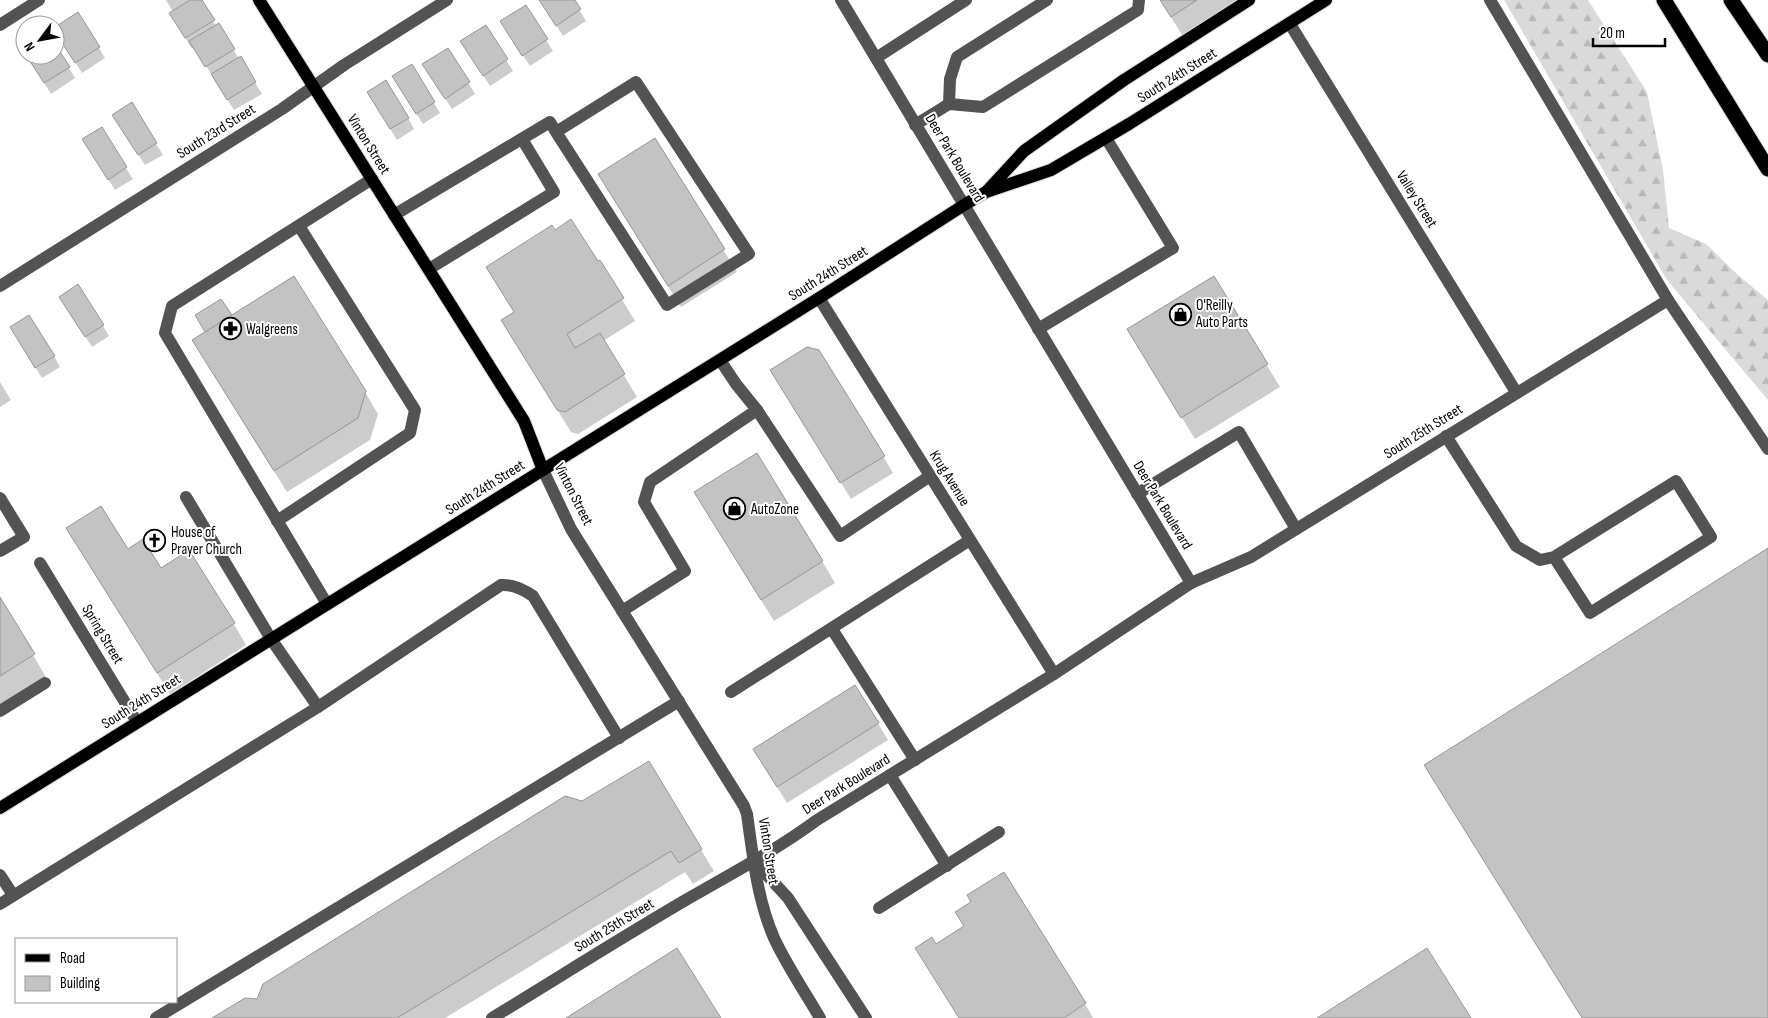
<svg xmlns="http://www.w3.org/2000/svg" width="1768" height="1018" font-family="'Sofia Sans Condensed',sans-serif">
	<defs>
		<pattern id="forest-firs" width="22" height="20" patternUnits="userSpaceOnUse" patternTransform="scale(1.25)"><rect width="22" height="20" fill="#dadada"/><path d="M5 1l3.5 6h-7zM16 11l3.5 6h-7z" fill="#b9b9b9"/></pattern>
	</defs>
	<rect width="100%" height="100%" fill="#fff"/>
	<polygon fill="url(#forest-firs)" points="1504,0 1588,0 1647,92 1663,170 1669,228 1706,244 1739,276 1768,300 1768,400 1667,280"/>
	<g fill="#0003">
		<polygon points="166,0 201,0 216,26 218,25 239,59 240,58 262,94 234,110 194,47 192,49 171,13 173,12"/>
		<polygon points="540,0 573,0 586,21 563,36"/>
		<polygon points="1160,0 1243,0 1184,38"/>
		<polygon points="525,7 553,51 530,66 508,33"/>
		<polygon points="485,26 513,71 490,86 468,52"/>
		<polygon points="55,29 99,48 105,58 82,73"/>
		<polygon points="55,46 75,78 51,94 27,55 55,55"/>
		<polygon points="448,49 475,94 452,109 430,75"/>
		<polygon points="411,66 440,113 423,124 400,88"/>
		<polygon points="131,104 163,155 145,165 120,126"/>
		<polygon points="375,104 408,118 414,129 397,140"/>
		<polygon points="101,129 133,179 115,190 90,150"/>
		<polygon points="655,140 737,272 681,307 599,175"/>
		<polygon points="555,231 597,263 599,262 635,321 603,341 637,397 578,434 571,432 502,321 515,313"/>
		<polygon points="1214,278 1280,387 1195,439 1141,352"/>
		<polygon points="67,308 103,326 109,336 92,347"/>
		<polygon points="231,317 365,392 378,414 370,440 287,492 193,341"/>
		<polygon points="18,339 54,356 60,367 42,378"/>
		<polygon points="0,382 11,400 0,407"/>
		<polygon points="782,387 883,456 893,473 851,499"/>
		<polygon points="708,514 822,561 835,583 774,621"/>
		<polygon points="67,529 128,551 161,569 234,624 246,645 170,694"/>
		<polygon points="0,599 46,677 0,705"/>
		<polygon points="855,686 888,740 787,803 764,766"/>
		<polygon points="648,763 714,871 693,884 685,872 445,1018 215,1018 258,1000"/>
		<polygon points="1003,874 1085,1004 1093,1018 959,1018 936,945 965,927 972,903"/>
	</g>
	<g fill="#c3c3c3" stroke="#979797">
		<polygon points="190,0 202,0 215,20 185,38 169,13"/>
		<polygon points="539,0 575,0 581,9 556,26"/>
		<polygon points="1160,0 1197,0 1171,17"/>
		<polygon points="526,5 548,39 522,56 500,21"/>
		<polygon points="78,12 100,47 75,63 55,32 55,27"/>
		<polygon points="219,23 235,49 205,67 189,41"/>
		<polygon points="486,25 508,59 483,76 460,41"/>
		<polygon points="55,44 70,67 44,83 26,55 55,55"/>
		<polygon points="448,48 470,82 445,99 422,64"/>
		<polygon points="241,56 256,82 227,100 211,74"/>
		<polygon points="412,64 435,102 416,114 392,76"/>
		<polygon points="386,80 409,118 390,129 367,92"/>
		<polygon points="132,102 157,143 138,155 112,115"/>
		<polygon points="102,127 127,167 108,180 82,139"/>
		<polygon points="655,138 725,249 668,286 598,174"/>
		<polygon points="571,219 598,261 600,260 624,298 567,334 575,348 600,333 625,374 565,412 557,410 501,320 514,312 486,267 552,225 555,230"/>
		<polygon points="294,276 366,391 358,418 274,471 192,340"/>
		<polygon points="1214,276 1268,364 1181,418 1127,329"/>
		<polygon points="78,284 104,325 85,337 59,297"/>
		<polygon points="221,299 232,315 205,332 195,315"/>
		<polygon points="29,315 55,356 35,368 10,327"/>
		<polygon points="807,347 819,350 885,456 840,483 770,370"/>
		<polygon points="757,453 823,561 761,600 694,492"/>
		<polygon points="101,506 128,549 143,539 161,568 189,550 235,623 157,673 66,528"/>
		<polygon points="1768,548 1768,1018 1582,1018 1424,765"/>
		<polygon points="0,597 35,654 0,676"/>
		<polygon points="855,685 879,723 777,787 753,749"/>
		<polygon points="649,761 702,849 679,863 671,851 397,1018 212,1018 245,998 257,999 263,984 565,796 582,801"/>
		<polygon points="1004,872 1086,1003 1064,1018 959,1018 915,948 932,937 936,944 964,926 955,912 971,902 967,895"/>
		<polygon points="677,948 721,1018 566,1018"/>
		<polygon points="1427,948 1471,1018 1317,1018"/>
	</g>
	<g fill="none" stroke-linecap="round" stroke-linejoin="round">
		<defs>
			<g id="major">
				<polyline points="259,0 524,421 543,470"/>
				<polyline points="987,191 1024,151 1124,80 1249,0"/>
				<polyline points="0,808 819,298 964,205 986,192 1051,170 1129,124 1326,0"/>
			</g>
			<g id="highway">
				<polyline points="1664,0 1768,169"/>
				<polyline points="1731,0 1768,55"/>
			</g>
		</defs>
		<use href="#major" stroke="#dbdbdb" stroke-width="14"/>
		<use href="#highway" stroke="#dbdbdb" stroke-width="17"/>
		<g stroke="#535353" stroke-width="12">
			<polyline points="841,0 1191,583"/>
			<polyline points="1490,0 1668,300 1768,449"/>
			<polyline points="1290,24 1516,392"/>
			<polyline points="0,25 39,0"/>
			<polyline points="876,58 966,0"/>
			<polyline points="949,104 950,79 957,57 1047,0"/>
			<polyline points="915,125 949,104 983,107 1138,10 1139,0"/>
			<polyline points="394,215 550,122 556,132 667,305 749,254 636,82 556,132"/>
			<polyline points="429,269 554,192 522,139"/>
			<polyline points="0,286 282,109 344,65 447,0"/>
			<polyline points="819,298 1054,674"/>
			<polyline points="1038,329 1173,248 1106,138"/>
			<polyline points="720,360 736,384 757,410 840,536 930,476"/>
			<polyline points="1446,436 1516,546 1540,560 1554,557 1676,481 1711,537 1590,613 1554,557"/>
			<path d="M543,470L571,529L744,806L747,814C753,856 757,899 774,938C787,966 805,992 820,1018"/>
			<polyline points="1137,494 1239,432 1296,529"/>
			<polyline points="186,497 271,639 318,707"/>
			<polyline points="0,498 24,537 0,551"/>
			<polyline points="277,521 410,433 415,410 299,226"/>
			<polyline points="40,563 137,722"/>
			<polyline points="327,604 165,333 172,306 372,179"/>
			<polyline points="622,611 685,571 644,502 650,482 757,410"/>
			<polyline points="832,629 915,760"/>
			<polyline points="731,692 970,540"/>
			<polyline points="0,711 45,683"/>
			<polyline points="890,775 947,866"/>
			<polyline points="754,861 788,898 866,1018"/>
			<polyline points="0,875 13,895"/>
			<path d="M0,904L318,707L501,585C513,584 523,589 533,596L619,738"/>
			<polyline points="879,908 999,832"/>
			<polyline points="156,1018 679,701"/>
			<path d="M492,1018C556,979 619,939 684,901C729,875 775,851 817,820L1054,674L1191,583L1251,557L1668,300"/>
		</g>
		<use href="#major" stroke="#000" stroke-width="12"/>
		<use href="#highway" stroke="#000" stroke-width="15"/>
	</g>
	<defs>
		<symbol id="shop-ring" viewBox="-11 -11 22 22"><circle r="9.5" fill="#fff" stroke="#000" stroke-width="1.5"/><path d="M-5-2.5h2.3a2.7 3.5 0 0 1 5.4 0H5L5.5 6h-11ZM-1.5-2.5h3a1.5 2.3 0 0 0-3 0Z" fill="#000"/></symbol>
		<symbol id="pharmacy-ring" viewBox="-11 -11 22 22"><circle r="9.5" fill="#fff" stroke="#000" stroke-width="1.5"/><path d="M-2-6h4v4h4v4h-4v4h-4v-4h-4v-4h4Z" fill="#000"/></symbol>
		<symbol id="church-ring" viewBox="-11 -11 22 22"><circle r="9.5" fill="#fff" stroke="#000" stroke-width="1.5"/><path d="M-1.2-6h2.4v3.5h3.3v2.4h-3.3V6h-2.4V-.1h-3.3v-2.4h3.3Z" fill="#000"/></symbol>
	</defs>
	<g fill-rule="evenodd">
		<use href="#shop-ring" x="1168" y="302" width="25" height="25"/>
		<use href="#pharmacy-ring" x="218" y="316" width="25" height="25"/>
		<use href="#shop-ring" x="722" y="496" width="25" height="25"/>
		<use href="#church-ring" x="142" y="528" width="25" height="25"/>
	</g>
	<g text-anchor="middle" stroke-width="4" stroke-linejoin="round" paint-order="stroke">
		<g font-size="15" fill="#000" stroke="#fff">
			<text transform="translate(1177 75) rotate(-32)" y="5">South 24th Street</text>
			<text transform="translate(216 131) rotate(-32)" y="5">South 23rd Street</text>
			<text transform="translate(369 144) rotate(58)" y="5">Vinton Street</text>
			<text transform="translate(955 158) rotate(59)" y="5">Deer Park Boulevard</text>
			<text transform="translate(1417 199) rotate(58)" y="5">Valley Street</text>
			<text transform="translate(828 273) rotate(-32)" y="5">South 24th Street</text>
			<text transform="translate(1423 431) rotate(-32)" y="5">South 25th Street</text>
			<text transform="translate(950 478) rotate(58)" y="5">Krug Avenue</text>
			<text transform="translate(485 487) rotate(-32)" y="5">South 24th Street</text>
			<text transform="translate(574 494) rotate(63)" y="5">Vinton Street</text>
			<text transform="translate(1163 505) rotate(59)" y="5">Deer Park Boulevard</text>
			<text transform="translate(103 634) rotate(59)" y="5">Spring Street</text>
			<text transform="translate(141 701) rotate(-32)" y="5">South 24th Street</text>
			<text transform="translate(846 784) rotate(-32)" y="5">Deer Park Boulevard</text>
			<text transform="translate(769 851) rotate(81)" y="5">Vinton Street</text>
			<text transform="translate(614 925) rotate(-31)" y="5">South 25th Street</text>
		</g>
		<g font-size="15" fill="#000" stroke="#fff" text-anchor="start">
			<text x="1196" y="310">O'Reilly<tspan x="1196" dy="17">Auto Parts</tspan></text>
			<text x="246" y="334">Walgreens</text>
			<text x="751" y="514">AutoZone</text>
			<text x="171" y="537">House of<tspan x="171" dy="17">Prayer Church</tspan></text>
		</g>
	</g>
	<rect x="15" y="938" width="162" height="65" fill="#ffffff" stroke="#999999"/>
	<rect x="25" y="954" width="25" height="8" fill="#000000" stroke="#999999"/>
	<text x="60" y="963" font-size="15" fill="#000000">Road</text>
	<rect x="25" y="976" width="25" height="15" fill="#c3c3c3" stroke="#999999"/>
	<text x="60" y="988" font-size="15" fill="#000000">Building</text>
	<g transform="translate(40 40) rotate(238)"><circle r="24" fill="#ffffff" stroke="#999999"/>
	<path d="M0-4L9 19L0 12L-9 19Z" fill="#000000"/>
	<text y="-8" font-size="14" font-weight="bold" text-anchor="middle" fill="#000000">N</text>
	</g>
	<path d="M1593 38v8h72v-8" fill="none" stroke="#000000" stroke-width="2.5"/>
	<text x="1600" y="38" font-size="15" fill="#000000" stroke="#ffffff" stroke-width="4" paint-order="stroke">20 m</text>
</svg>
